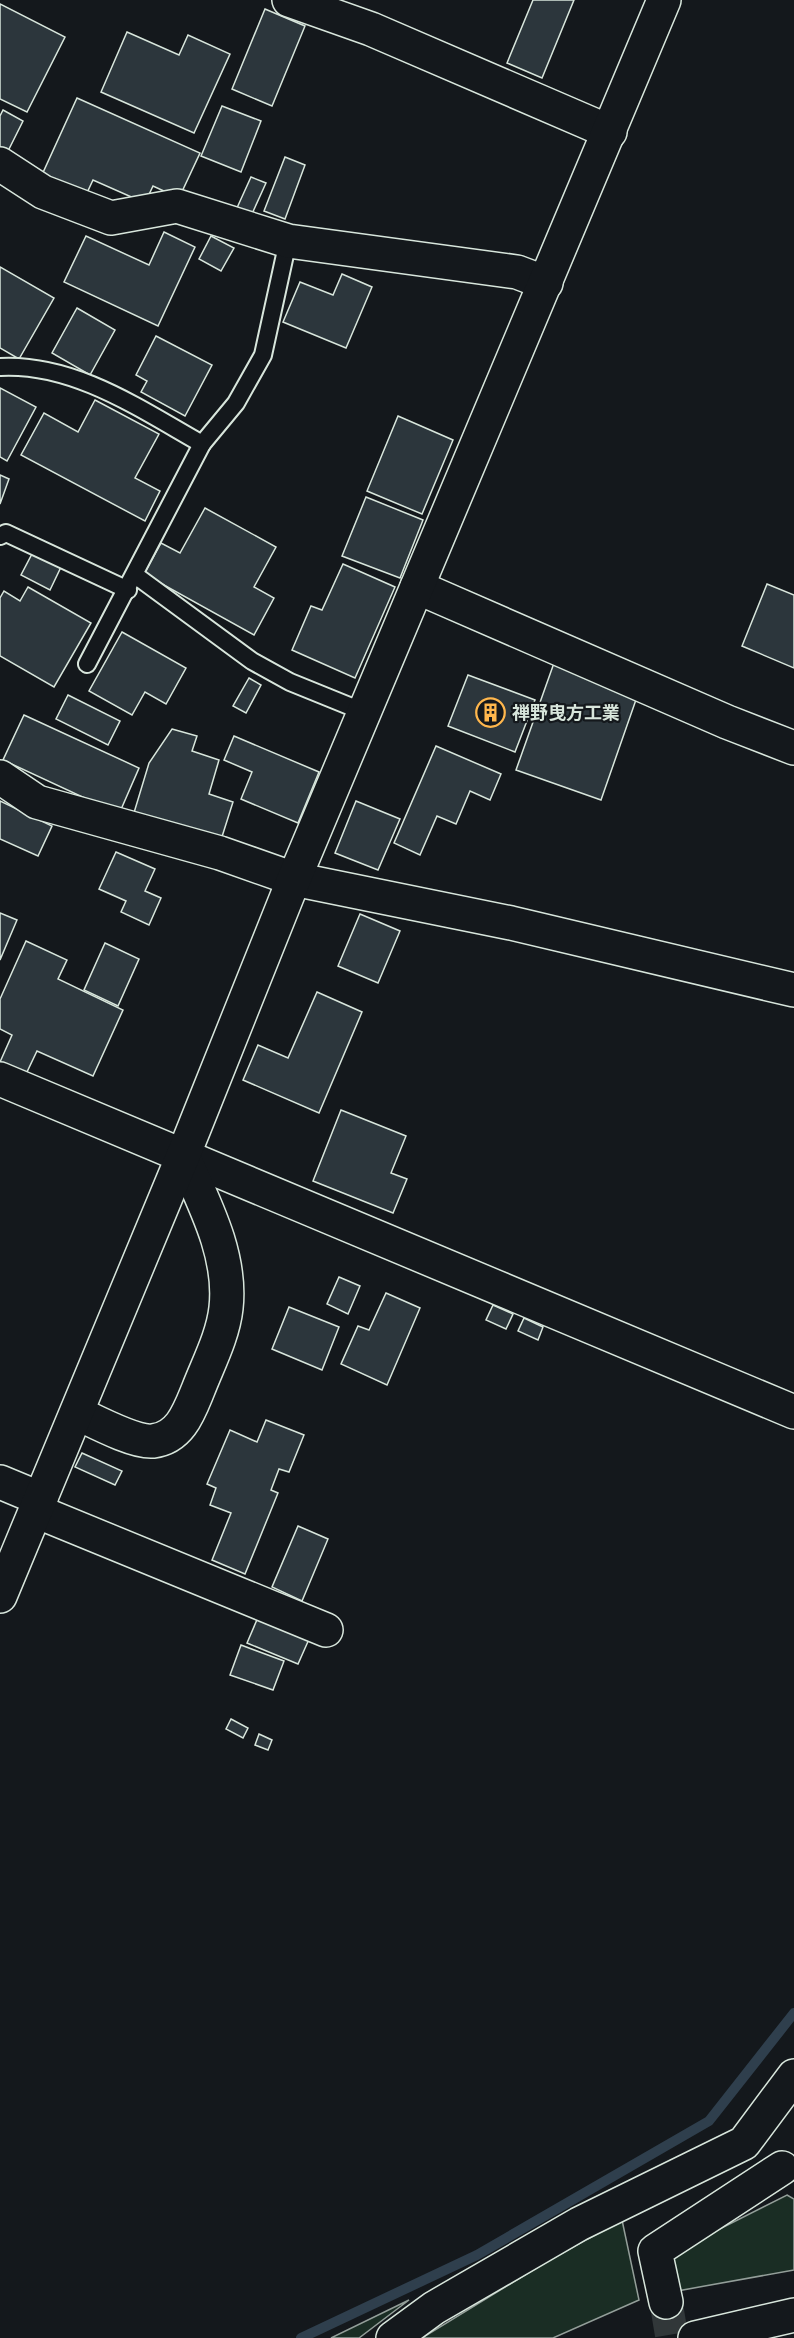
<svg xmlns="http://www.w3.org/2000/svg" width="794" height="2338" font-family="Poppins,'Noto Sans JP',sans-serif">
	<rect width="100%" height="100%" fill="#14181c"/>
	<g fill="#1a2d24" stroke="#939e99" stroke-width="1.5">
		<polygon points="787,2195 794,2199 794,2270 677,2291 672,2253"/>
		<polygon points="622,2220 639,2300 553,2338 422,2338 546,2262"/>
		<polygon points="409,2300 359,2338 331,2338"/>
	</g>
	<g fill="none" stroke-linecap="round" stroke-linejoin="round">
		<polyline stroke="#2f3f4d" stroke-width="10" points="301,2338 477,2255 709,2121 794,2013"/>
	</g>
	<g fill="#2c363c" stroke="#d8e6dc" stroke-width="1.5">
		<polygon points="533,0 574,0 542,78 507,63"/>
		<polygon points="0,4 65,37 27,112 0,99"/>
		<polygon points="265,9 305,26 272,106 232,89"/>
		<polygon points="127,32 179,55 188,35 230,54 194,133 101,92"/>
		<polygon points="77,98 200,153 179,198 153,186 145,203 93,180 85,197 41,177"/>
		<polygon points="222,106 261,121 241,172 201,156"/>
		<polygon points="3,110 23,121 8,151 0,147 0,116"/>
		<polygon points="285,157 305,165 285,219 264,211"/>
		<polygon points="251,177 266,183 251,216 236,210"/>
		<polygon points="164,232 195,247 158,326 64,282 86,236 149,265"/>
		<polygon points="211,236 234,248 221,271 199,259"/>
		<polygon points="0,267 54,298 19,359 0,348"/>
		<polygon points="342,274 372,287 346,348 283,322 300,282 333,295"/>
		<polygon points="77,308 115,330 90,375 52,353"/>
		<polygon points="156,336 212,365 185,416 141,392 147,381 136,375"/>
		<polygon points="0,388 36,407 7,461 0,457"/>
		<polygon points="95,400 159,434 135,478 160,491 145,521 21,455 44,413 78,432"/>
		<polygon points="398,416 453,440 422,514 367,491"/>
		<polygon points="0,475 9,479 0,504"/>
		<polygon points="366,497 423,520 400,578 342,556"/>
		<polygon points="205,508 276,547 254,587 274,598 254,635 144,574 161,543 180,553"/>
		<polygon points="33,552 61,567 50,590 21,575"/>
		<polygon points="343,564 395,587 355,678 292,650 311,606 322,610"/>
		<polygon points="767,584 794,595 794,668 742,646"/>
		<polygon points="28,587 91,623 54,687 0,656 0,598 4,591 20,601"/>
		<polygon points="122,632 186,668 166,704 145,692 132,715 89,691"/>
		<polygon points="554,663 638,694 601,800 516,770"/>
		<polygon points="468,675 535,700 515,752 448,726"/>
		<polygon points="249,678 261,685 246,713 233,706"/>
		<polygon points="68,695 120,721 108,745 56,719"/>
		<polygon points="24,715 139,768 119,814 3,760"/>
		<polygon points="172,729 197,736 192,751 219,760 209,794 233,802 220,843 133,816 149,763"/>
		<polygon points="234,736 319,772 298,823 241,799 252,772 224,760"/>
		<polygon points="436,746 501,774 490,800 470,791 456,824 437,816 420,855 394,843"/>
		<polygon points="0,801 52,826 38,856 0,839"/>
		<polygon points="356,801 400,819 378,870 335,853"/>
		<polygon points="116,852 155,869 145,891 161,898 149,925 121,912 126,901 99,889"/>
		<polygon points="0,913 17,920 0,960"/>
		<polygon points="360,914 400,931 378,983 338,966"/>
		<polygon points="26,941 67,960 58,979 123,1010 93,1076 37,1051 26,1074 0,1062 12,1035 0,1029 0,999"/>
		<polygon points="105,943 139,959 118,1006 84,990"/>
		<polygon points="317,992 362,1012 319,1113 243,1080 258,1045 288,1058"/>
		<polygon points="341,1110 406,1136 391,1173 407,1179 393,1213 313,1181"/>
		<polygon points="339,1277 360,1286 348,1314 327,1304"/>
		<polygon points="386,1293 420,1308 387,1385 341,1364 358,1326 369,1330"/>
		<polygon points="493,1305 513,1314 506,1329 486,1320"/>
		<polygon points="289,1307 339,1327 322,1370 272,1349"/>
		<polygon points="524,1318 543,1327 538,1340 518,1331"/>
		<polygon points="266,1420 304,1435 289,1472 279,1469 271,1490 278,1493 245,1574 212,1560 231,1513 210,1505 216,1488 207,1484 230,1430 257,1442"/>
		<polygon points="82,1453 122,1471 115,1485 75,1467"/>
		<polygon points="298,1526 328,1539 302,1601 272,1587"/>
		<polygon points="259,1615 310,1637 298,1664 247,1643"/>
		<polygon points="241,1645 284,1661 273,1690 230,1675"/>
		<polygon points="231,1719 248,1728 243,1738 226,1729"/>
		<polygon points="259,1734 272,1740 268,1750 255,1745"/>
	</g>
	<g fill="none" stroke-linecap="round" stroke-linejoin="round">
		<polyline stroke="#313739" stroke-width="33" stroke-dasharray="33 16" stroke-linecap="butt" points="666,2302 672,2338"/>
		<defs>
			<g id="service">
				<path d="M0,367C74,363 140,409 202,444L236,403L263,355L288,241"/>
				<polyline points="0,536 6,533 128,590"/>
				<polyline points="135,575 252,661 290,682 364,712"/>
				<polyline points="87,664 202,444"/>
			</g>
			<g id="minor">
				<polyline points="289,0 371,29 610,132"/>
				<polyline points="0,164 43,192 111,218 177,206 288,241 517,272 546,283"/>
				<polyline points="417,587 727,722 794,748"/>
				<polyline points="0,777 37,802 220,853 294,879 511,923 794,990"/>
				<polyline points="0,1079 794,1412"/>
				<path d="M77,1413C94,1421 135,1443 153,1441C180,1438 189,1412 198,1390C208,1364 223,1336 226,1308C232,1255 204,1203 183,1156"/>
				<polyline points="0,1482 41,1499"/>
				<polyline points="36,1511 326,1630"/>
				<polyline points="0,1596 183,1156 294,879 664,0"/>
				<polyline points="666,2302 655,2251 782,2168"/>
				<polyline points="393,2338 434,2308 579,2224 744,2143 794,2076"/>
			</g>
			<polyline id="motorway" points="695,2338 794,2315"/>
		</defs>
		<use href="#service" stroke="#d8e6dc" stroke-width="20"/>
		<use href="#minor" stroke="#d8e6dc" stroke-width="36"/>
		<use href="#motorway" stroke="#d8e6dc" stroke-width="36"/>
		<use href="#service" stroke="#14181c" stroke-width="16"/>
		<use href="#minor" stroke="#14181c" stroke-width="33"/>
		<use href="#motorway" stroke="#14181c" stroke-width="33"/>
	</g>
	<defs>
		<symbol id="building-ring" viewBox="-11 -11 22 22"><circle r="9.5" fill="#14181c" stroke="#ffb74d" stroke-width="1.5"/><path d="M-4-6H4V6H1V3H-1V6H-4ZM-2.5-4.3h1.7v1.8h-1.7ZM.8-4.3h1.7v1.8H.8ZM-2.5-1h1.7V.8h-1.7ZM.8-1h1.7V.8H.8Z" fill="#ffb74d"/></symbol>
	</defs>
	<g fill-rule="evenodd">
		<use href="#building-ring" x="474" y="696" width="33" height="33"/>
	</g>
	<g text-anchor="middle" stroke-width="4.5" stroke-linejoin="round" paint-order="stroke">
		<g font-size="18" font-weight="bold" fill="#d8e6dc" stroke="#14181c" text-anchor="start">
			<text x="512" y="719">禅野曳方工業</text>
		</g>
	</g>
</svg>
